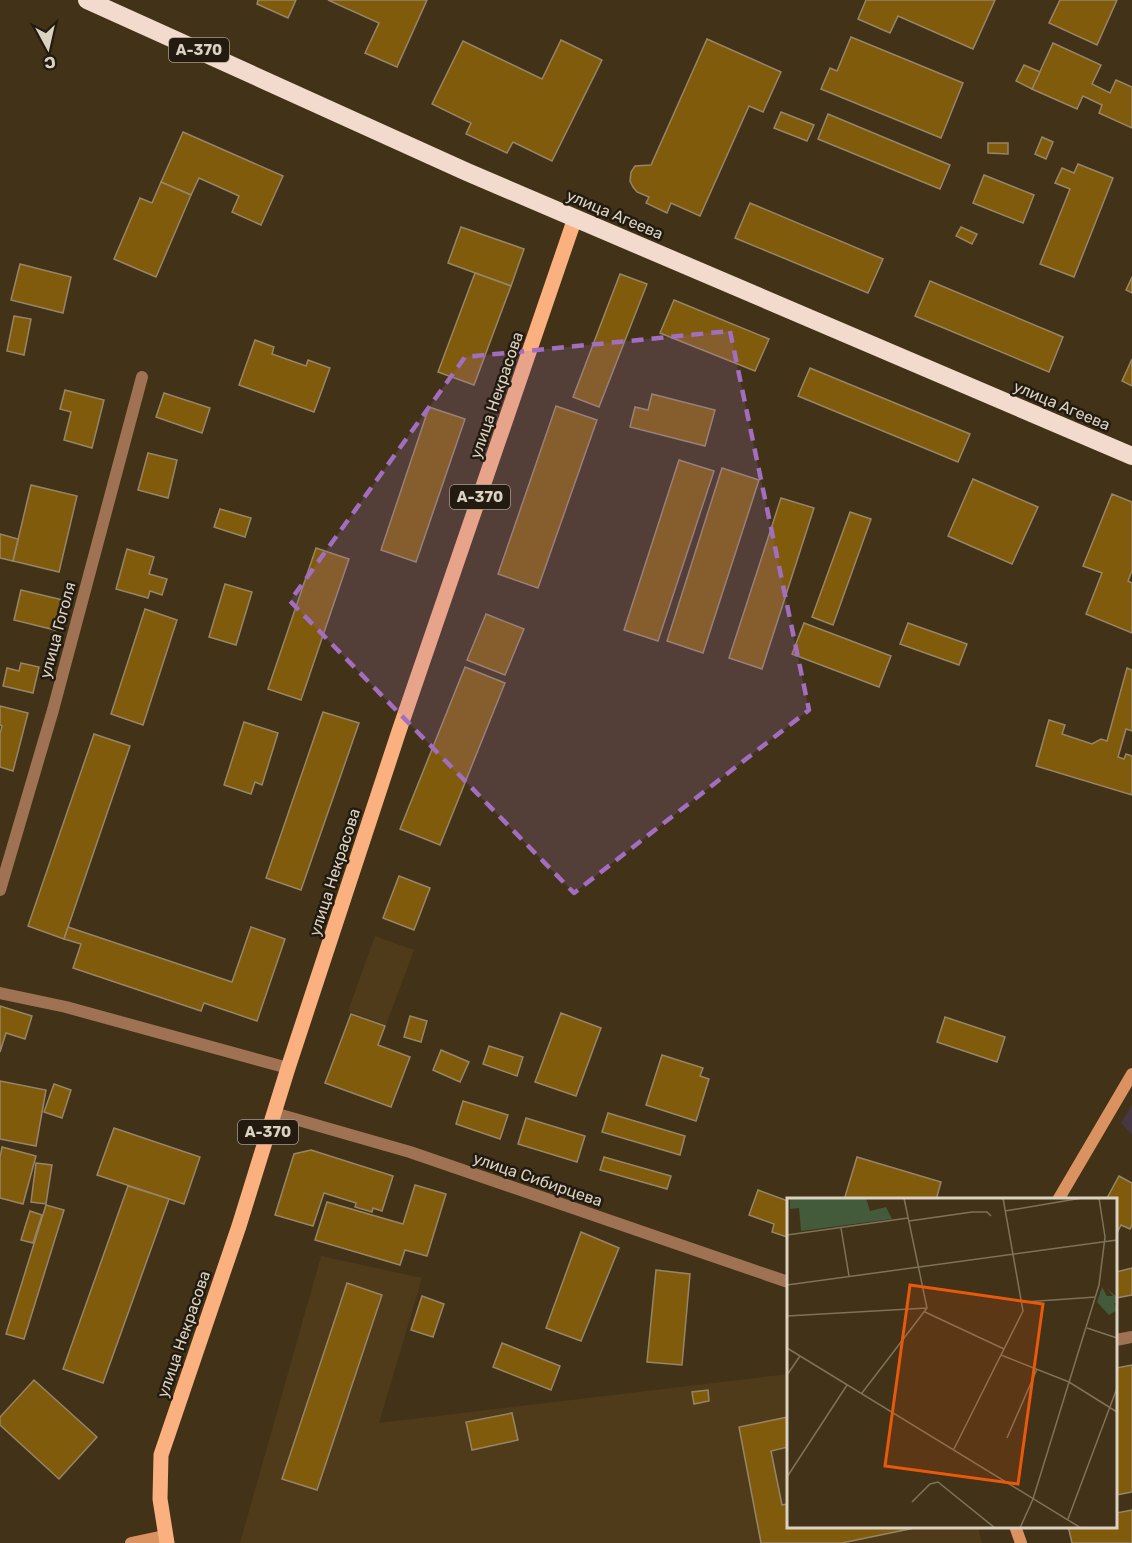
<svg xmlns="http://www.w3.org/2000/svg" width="1132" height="1543" font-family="Rubik,sans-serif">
	<rect width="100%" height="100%" fill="#423217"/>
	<polygon fill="#463745" points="1132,1105 1132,1135 1121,1123"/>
	<g fill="#4f3b19">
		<polygon points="375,936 414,950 386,1025 348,1011"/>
		<polygon points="321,1256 422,1278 379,1423 788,1374 788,1526 978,1527 982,1543 240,1543"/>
	</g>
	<g fill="#805b0b" stroke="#978568" stroke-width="1.5">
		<polygon points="258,0 296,0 288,18 257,4"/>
		<polygon points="328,0 427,0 397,67 365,53 379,23"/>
		<polygon points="866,0 995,0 973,49 898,16 890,33 858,19"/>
		<polygon points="1060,0 1117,0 1097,45 1049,23"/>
		<polygon points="851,37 963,83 941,138 821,89 830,68 837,71"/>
		<polygon points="707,39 781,72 763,112 749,106 700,216 671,203 667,213 646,203 649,197 637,192 633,187 630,181 631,172 635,166 651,165"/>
		<polygon points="561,40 602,60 552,161 513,142 507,153 466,134 471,123 432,104 463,41 542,79"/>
		<polygon points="1053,43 1101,65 1092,84 1110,93 1116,80 1132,87 1132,128 1099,113 1102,105 1083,96 1077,109 1032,89"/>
		<polygon points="1024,65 1040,72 1032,89 1016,81"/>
		<polygon points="781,112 814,125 807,141 774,128"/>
		<polygon points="828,114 950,165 940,189 818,139"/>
		<polygon points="183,132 283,176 261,225 232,212 239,196 199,178 191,195 161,182"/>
		<polygon points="1042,137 1053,142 1046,159 1035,154"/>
		<polygon points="988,143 1008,143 1008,154 988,153"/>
		<polygon points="1078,164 1113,178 1074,277 1040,264 1070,189 1055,183 1062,168 1074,173"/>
		<polygon points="984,175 1034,195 1023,223 973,203"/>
		<polygon points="161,182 191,195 156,277 114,259 140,198 152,203"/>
		<polygon points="750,203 883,259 868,293 735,238"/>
		<polygon points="461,227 524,249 511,286 448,263"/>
		<polygon points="961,227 977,234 972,244 956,236"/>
		<polygon points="20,264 71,277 63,313 11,300"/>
		<polygon points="475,273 511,286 474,385 438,372"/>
		<polygon points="620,274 647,284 599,407 573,397"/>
		<polygon points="1132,277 1132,293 1126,290"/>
		<polygon points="930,281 1063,337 1049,372 915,316"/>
		<polygon points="674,300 769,339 755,371 660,333"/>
		<polygon points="14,316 31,319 24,355 7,351"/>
		<polygon points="255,340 274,347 272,354 306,366 308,360 330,368 314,412 239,385"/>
		<polygon points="1132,359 1132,386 1122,381"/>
		<polygon points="810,368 970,434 958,462 798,396"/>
		<polygon points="65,390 104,400 92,448 64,440 71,412 60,409"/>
		<polygon points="164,393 210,408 202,433 156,417"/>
		<polygon points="652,394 715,410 705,446 630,427 635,407 648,410"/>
		<polygon points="556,406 597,420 538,588 498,574"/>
		<polygon points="429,407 465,419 416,562 381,550"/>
		<polygon points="148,453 177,460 168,498 138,490"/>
		<polygon points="679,460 714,471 658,641 624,630"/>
		<polygon points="722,468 759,480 703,653 667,641"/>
		<polygon points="973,479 1038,507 1012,564 948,536"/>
		<polygon points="31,485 77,496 59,572 13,561"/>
		<polygon points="1112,494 1132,502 1132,571 1128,581 1132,583 1132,633 1086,614 1102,573 1083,566"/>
		<polygon points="781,498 814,508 762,669 729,658"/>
		<polygon points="220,509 251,518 245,537 214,527"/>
		<polygon points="850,512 871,519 833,625 812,617"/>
		<polygon points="0,534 18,539 13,561 0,558"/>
		<polygon points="316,548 349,559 301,700 268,689"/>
		<polygon points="127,549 154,557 149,574 167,579 162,595 150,591 148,598 116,589"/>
		<polygon points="225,584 252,592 236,645 209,637"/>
		<polygon points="21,590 63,600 55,630 14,620"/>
		<polygon points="145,609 177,620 143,725 111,714"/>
		<polygon points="486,614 524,629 505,675 467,660"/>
		<polygon points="804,623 891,656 879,687 792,654"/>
		<polygon points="908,623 967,644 959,665 900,644"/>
		<polygon points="21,663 39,667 33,693 3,686 7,668 19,671"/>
		<polygon points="465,667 505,683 440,845 400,829"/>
		<polygon points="1127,668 1132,670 1132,731 1126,729 1118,757 1124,759 1126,754 1132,756 1132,795 1036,766 1049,720 1065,725 1062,734 1092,744 1101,739 1107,741"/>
		<polygon points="0,706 28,713 13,771 0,767 0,734 2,726 0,725"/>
		<polygon points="323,712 359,723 301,890 266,878"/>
		<polygon points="244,722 278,733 262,785 255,782 251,794 224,785"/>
		<polygon points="94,734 130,746 64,939 28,926"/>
		<polygon points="399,876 430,888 414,930 383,918"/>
		<polygon points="68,927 232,982 251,927 285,939 257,1021 204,1003 201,1011 73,968 81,944 64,939"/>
		<polygon points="0,1006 32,1016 25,1039 6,1033 0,1052"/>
		<polygon points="561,1013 601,1028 576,1096 535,1082"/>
		<polygon points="351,1014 385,1026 378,1045 410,1057 391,1107 325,1083"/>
		<polygon points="410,1016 427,1021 421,1042 404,1037"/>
		<polygon points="945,1017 1005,1037 997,1062 937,1042"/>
		<polygon points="489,1046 523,1057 517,1076 483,1064"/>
		<polygon points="441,1050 469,1062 460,1082 433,1070"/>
		<polygon points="662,1055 703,1068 700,1076 709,1079 696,1121 646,1105"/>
		<polygon points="0,1081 46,1090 36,1146 0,1139"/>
		<polygon points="54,1084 71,1090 62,1118 44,1112"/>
		<polygon points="463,1101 508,1115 500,1139 456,1124"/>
		<polygon points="608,1113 685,1136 680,1155 602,1132"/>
		<polygon points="526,1118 585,1136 577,1162 518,1144"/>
		<polygon points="114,1128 200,1157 184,1204 97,1175"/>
		<polygon points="2,1147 36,1156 23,1204 0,1198 0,1157"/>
		<polygon points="311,1150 393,1176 382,1211 373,1208 372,1212 355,1207 356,1203 324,1193 313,1226 275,1215 294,1154"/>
		<polygon points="604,1157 671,1176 667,1189 600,1170"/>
		<polygon points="857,1157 941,1182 936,1200 844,1200"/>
		<polygon points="36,1163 52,1165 46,1204 31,1202"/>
		<polygon points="1119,1176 1132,1183 1132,1225 1130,1229 1121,1225 1117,1233 1116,1200 1106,1200"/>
		<polygon points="415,1185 446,1194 427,1256 405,1250 400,1265 315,1240 327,1202 403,1224"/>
		<polygon points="128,1186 169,1199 103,1383 63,1369"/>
		<polygon points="758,1190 788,1201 787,1237 772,1232 774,1224 749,1215"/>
		<polygon points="46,1205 64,1210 24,1339 6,1334"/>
		<polygon points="30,1211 42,1215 33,1243 21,1240"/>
		<polygon points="581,1232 619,1248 581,1341 546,1328"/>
		<polygon points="1132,1268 1132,1295 1116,1298 1116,1272"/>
		<polygon points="656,1270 690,1274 682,1365 647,1362"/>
		<polygon points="347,1283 382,1295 317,1490 282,1479"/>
		<polygon points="422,1296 444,1304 433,1337 411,1330"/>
		<polygon points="502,1343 560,1366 551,1390 493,1367"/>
		<polygon points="1132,1365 1132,1492 1116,1495 1116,1368"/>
		<polygon points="34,1380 97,1437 59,1479 0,1425 0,1417"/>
		<polygon points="708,1390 709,1401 694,1404 692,1392"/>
		<polygon points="512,1413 518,1440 472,1450 466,1422"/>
		<polygon points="788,1417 788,1447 771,1451 782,1505 788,1504 788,1526 924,1526 842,1543 761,1543 739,1427"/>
		<polygon points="1132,1510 1132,1543 1072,1543 1068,1526 1116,1526 1116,1513"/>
	</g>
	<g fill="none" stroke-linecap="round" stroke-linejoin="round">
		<g stroke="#9e7253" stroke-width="12">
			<polyline points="0,890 53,710 142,377"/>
			<polyline points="0,993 66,1007 288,1068"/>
			<polyline points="274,1113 410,1152 788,1282"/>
			<polyline points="1116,1340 1132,1337"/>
		</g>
		<g stroke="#da9261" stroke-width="12">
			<polyline points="1058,1200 1132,1074"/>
			<polyline points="1015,1526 1021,1543"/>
			<polyline points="131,1543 164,1536"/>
		</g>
		<polyline stroke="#fbb17f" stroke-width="15" points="167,1543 160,1499 161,1455 239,1226 288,1068 399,731 575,218"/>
		<polyline stroke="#f2dbcd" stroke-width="18" points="87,0 467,172 1132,456"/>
	</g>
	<path fill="#a16ec0" fill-opacity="0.2" stroke="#a16ec0" stroke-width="4.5" stroke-dasharray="12 8" stroke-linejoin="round" d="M730,331L809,710L574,893L290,601L465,357Z"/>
	<g text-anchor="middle" stroke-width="5" stroke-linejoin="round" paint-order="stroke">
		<g fill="#231b10" stroke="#a49b8d" stroke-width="1.5">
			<rect x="169" y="38" width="60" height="24" rx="4.5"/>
			<rect x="450" y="485" width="60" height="24" rx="4.5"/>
			<rect x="238" y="1120" width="60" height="24" rx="4.5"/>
		</g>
		<g font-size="15" font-weight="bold" fill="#dbd2c2">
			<text x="199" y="55">А-370</text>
			<text x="480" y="502">А-370</text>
			<text x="268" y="1137">А-370</text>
		</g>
		<g font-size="16" fill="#dbd2c2" stroke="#231b10">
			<text transform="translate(615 214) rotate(23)" y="6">улица Агеева</text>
			<text transform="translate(496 395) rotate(-71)" y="6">улица Некрасова</text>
			<text transform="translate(1062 405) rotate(23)" y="6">улица Агеева</text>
			<text transform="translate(57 630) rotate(-75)" y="6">улица Гоголя</text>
			<text transform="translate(334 872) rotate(-72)" y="6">улица Некрасова</text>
			<text transform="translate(538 1179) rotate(19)" y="6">улица Сибирцева</text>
			<text transform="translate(183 1334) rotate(-71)" y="6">улица Некрасова</text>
		</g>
	</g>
	<g transform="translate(787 1198)">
		<rect width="330" height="330" fill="#423217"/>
		<path d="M3,0H79L83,13L99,9L105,21L14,33L12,10L3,11ZM315,89L320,98H326L319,90L330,99V105H327L330,112L322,117L310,104Z" fill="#435b3a"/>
		<path fill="none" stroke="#7f725b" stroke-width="1.5" d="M218,13L295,0M122,23L185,14H200L204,18M54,30L62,78M0,37L121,20M0,87L330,42M237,104L309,99M138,114L217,151M0,118L140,110M300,130L330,140M0,150L294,330M214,157L282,184L330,214M0,177L13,158M75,195L140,110L117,0M220,240L250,171M167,251L236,113L216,0M0,279L60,187M125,304L143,286L151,284L208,330M281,321L330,190M233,330L246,301L312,87L318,39L312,0"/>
		<path fill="#e8590c" fill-opacity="0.15" stroke="#e8590c" stroke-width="3" d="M123,87L256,106L231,286L98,268Z"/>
		<rect width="330" height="330" fill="none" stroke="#dbd2c2" stroke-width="3"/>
	</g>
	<g transform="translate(48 48) rotate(172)" stroke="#231b10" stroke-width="4.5" paint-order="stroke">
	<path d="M0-4.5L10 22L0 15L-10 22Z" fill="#dbd2c2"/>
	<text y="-9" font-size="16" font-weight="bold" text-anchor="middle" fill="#dbd2c2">С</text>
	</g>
</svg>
